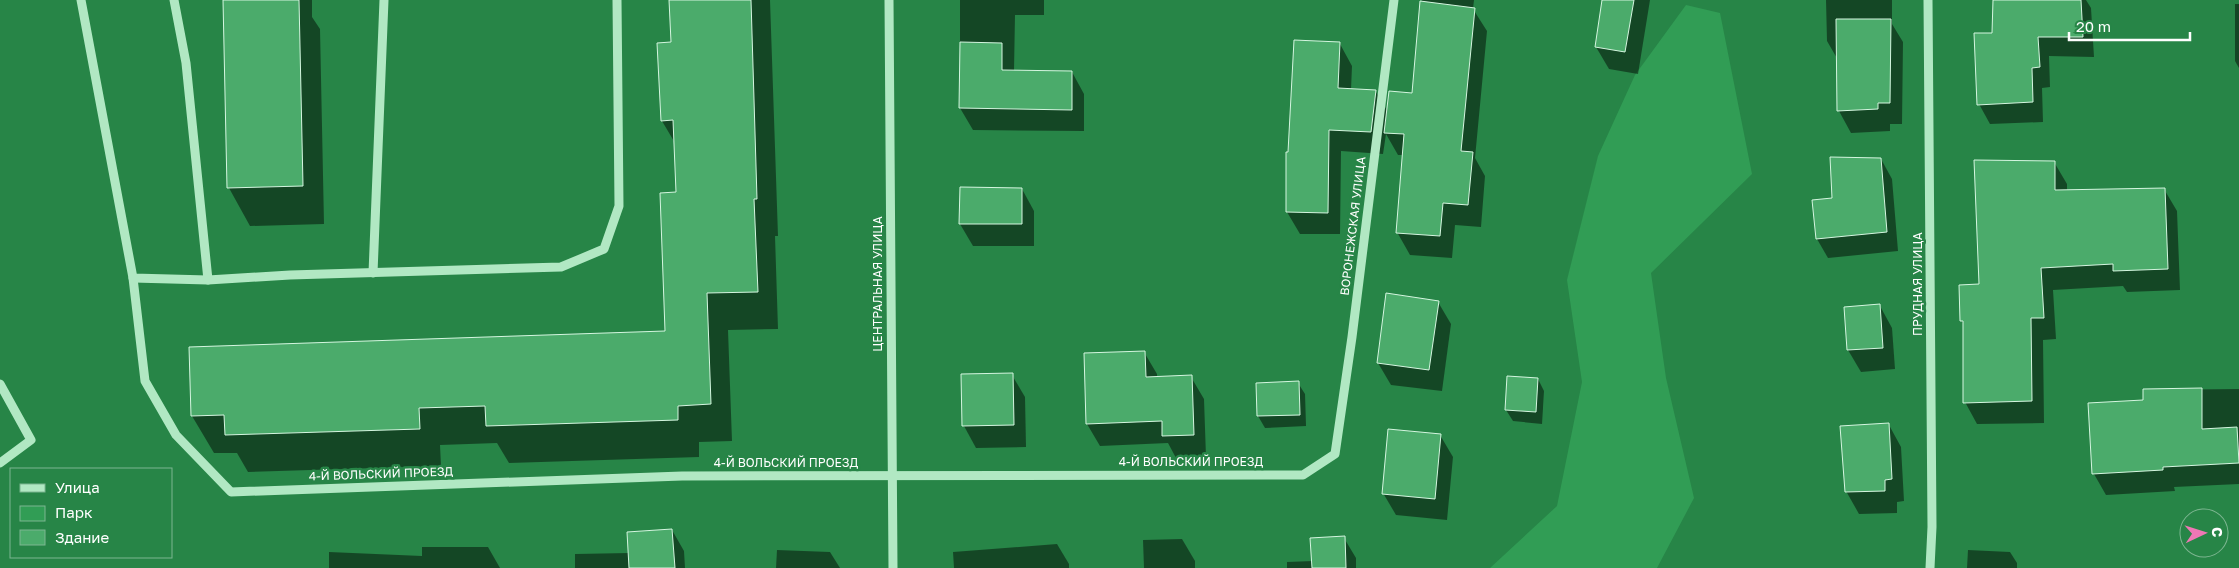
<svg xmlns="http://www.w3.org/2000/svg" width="2239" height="568" font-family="'Golos Text',sans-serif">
	<rect width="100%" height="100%" fill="#278547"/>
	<polygon fill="#319d55" points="1686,5 1720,13 1752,174 1651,273 1666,378 1694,498 1657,568 1490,568 1557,506 1582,382 1567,280 1598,156 1635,75"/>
	<g fill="#0007">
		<polygon points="224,0 312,0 312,17 320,29 324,224 250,226 229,188"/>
		<polygon points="670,0 770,0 778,236 775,236 778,329 728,330 732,441 699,442 699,457 509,463 497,443 440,445 441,466 248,472 237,453 214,453 192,416 190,348 667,332 677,193 675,143 662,121 672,43"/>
		<polygon points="960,0 1044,0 1044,15 1015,15 1014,71 1072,72 1084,94 1084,131 973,130 960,108"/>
		<polygon points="1422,0 1474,0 1473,9 1487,31 1475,158 1485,176 1481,227 1455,225 1452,258 1410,255 1397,232 1403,155 1398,155 1386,134 1383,154 1341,151 1340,234 1300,234 1287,212 1289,153 1340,44 1352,66 1351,90 1376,92 1388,112 1413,94"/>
		<polygon points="1604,0 1650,0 1638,74 1609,69 1596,47"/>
		<polygon points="1826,0 1892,0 1892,24 1903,42 1902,124 1890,124 1890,131 1851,133 1839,111 1838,60 1827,41"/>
		<polygon points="1994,0 2086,0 2091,8 2094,57 2049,56 2050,87 2042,88 2043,122 1990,124 1979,104 1994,34"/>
		<polygon points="2235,4 2239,4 2239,68 2235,61"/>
		<polygon points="1881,159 1892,179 1898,251 1828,258 1817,239 1833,199"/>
		<polygon points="2054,162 2067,184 2067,191 2164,189 2177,211 2180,290 2127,292 2123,286 2053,290 2056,339 2043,340 2044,423 1977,424 1965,402 1964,325 1962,321 1980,286"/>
		<polygon points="1022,189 1034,211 1034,246 973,246 960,224"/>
		<polygon points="1438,302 1451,324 1442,391 1391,385 1378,363"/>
		<polygon points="1880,306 1892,328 1895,369 1861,372 1848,350"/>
		<polygon points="1144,352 1157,374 1157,378 1191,377 1204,399 1206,457 1176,458 1168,443 1100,446 1087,424"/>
		<polygon points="1012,375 1025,397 1026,447 976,448 964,426 963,376"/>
		<polygon points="1538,379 1544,391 1542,424 1513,421 1506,410"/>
		<polygon points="1298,383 1305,394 1306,426 1265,428 1258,416"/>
		<polygon points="2239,389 2239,484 2174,487 2175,491 2106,495 2094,474 2089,404 2144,401 2144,390"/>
		<polygon points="1889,425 1901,447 1904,501 1897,502 1897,513 1859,514 1846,491"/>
		<polygon points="1440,435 1453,457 1447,520 1396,515 1383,493"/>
		<polygon points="672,530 684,551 685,568 575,568 575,554 629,553"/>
		<polygon points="1344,538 1356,558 1356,568 1287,568 1287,562 1313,561"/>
		<polygon points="1182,539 1195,561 1195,568 1144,568 1143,540"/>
		<polygon points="1057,544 1069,564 1069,568 954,568 953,552"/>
		<polygon points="422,547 488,547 500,568 329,568 329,552 422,556"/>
		<polygon points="777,550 830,552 840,568 776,568"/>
		<polygon points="1968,550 2010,552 2017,563 2017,568 1967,568"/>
	</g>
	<g fill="#4bab6b" stroke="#d5f6e0">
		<polygon points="223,0 299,0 303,186 227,188"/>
		<polygon points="669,0 751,0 757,199 754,199 758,292 707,293 711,404 678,406 678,420 486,426 485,406 419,408 420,429 225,435 224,415 191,416 189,347 665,331 660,193 676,192 673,120 661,121 657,43 671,42"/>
		<polygon points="1602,0 1634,0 1625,52 1595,47"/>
		<polygon points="1993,0 2081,0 2083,37 2038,37 2040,67 2032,68 2033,102 1977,105 1974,33 1992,33"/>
		<polygon points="1420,1 1475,8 1461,151 1473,152 1468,205 1443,203 1440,236 1396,233 1404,134 1384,133 1389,91 1412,93"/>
		<polygon points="1836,19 1891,19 1890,103 1878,103 1878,109 1837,111"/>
		<polygon points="1294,40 1340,42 1338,88 1376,90 1371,132 1329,130 1328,213 1286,212 1286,152 1288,152"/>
		<polygon points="960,42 1002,43 1002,70 1072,71 1072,110 959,108"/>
		<polygon points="1830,157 1881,158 1887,232 1816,239 1812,200 1832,198"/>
		<polygon points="1974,160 2055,161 2055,190 2165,188 2168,269 2113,271 2113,264 2041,268 2044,318 2031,318 2032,401 1963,403 1963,321 1960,321 1959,285 1979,284"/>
		<polygon points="960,187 1022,188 1022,224 959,224"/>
		<polygon points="1386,293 1439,301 1429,370 1377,363"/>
		<polygon points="1880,304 1883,348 1847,350 1844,307"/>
		<polygon points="1145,351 1146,377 1192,375 1194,435 1162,436 1162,421 1086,424 1084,353"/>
		<polygon points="1013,373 1014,425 962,426 961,374"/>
		<polygon points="1507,376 1538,378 1536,412 1505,410"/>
		<polygon points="1299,381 1300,415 1257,416 1256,383"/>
		<polygon points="2202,388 2202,429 2237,427 2239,463 2163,467 2163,470 2092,474 2088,403 2143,400 2143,389"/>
		<polygon points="1889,423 1892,479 1885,480 1885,491 1845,492 1840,426"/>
		<polygon points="1388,429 1441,434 1435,499 1382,494"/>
		<polygon points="672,529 675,568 629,568 627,532"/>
		<polygon points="1345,536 1346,568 1312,568 1310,538"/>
	</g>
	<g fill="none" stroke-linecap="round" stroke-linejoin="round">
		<g stroke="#b1e8c3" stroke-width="9">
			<polyline points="81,0 133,278 208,280 290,275 561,267 604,249 619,206 617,0"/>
			<polyline points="174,0 186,63 208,280"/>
			<polyline points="889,0 893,568"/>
			<polyline points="1928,0 1932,527 1930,568"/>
			<polyline points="373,273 384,0"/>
			<polyline points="133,278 145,381 176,435 231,492 682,476 1303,475 1335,454 1352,337 1394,0"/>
			<polyline points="0,384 31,440 0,463"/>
		</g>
	</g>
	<g text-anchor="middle" stroke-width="5" stroke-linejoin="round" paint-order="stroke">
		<g font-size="12" fill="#fff" stroke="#278547">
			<text transform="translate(1353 226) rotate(-83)" y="4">ВОРОНЕЖСКАЯ УЛИЦА</text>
			<text transform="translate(878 284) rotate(-90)" y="4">ЦЕНТРАЛЬНАЯ УЛИЦА</text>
			<text transform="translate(1918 284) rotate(-90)" y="4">ПРУДНАЯ УЛИЦА</text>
			<text x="1191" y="466">4-Й ВОЛЬСКИЙ ПРОЕЗД</text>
			<text x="786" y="467">4-Й ВОЛЬСКИЙ ПРОЕЗД</text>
			<text transform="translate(381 474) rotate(-2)" y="4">4-Й ВОЛЬСКИЙ ПРОЕЗД</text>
		</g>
	</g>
	<rect x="10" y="468" width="162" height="90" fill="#278547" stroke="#7db691"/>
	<rect x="20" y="484" width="25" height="8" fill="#b1e8c3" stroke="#7db691"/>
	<text x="55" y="493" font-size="15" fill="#ffffff">Улица</text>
	<rect x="20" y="506" width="25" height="15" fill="#319d55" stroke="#7db691"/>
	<text x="55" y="518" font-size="15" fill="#ffffff">Парк</text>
	<rect x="20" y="530" width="25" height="15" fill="#4bab6b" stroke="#7db691"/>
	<text x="55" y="543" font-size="15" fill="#ffffff">Здание</text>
	<g transform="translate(2204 533) rotate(86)"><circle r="24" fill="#278547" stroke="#7db691"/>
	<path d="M0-4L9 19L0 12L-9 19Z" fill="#f077b5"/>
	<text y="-8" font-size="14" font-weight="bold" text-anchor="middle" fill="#ffffff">С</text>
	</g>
	<path d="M2069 32v8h121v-8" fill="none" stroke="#ffffff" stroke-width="2.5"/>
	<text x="2076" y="32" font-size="15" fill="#ffffff" stroke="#278547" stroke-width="4" paint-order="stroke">20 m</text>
</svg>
